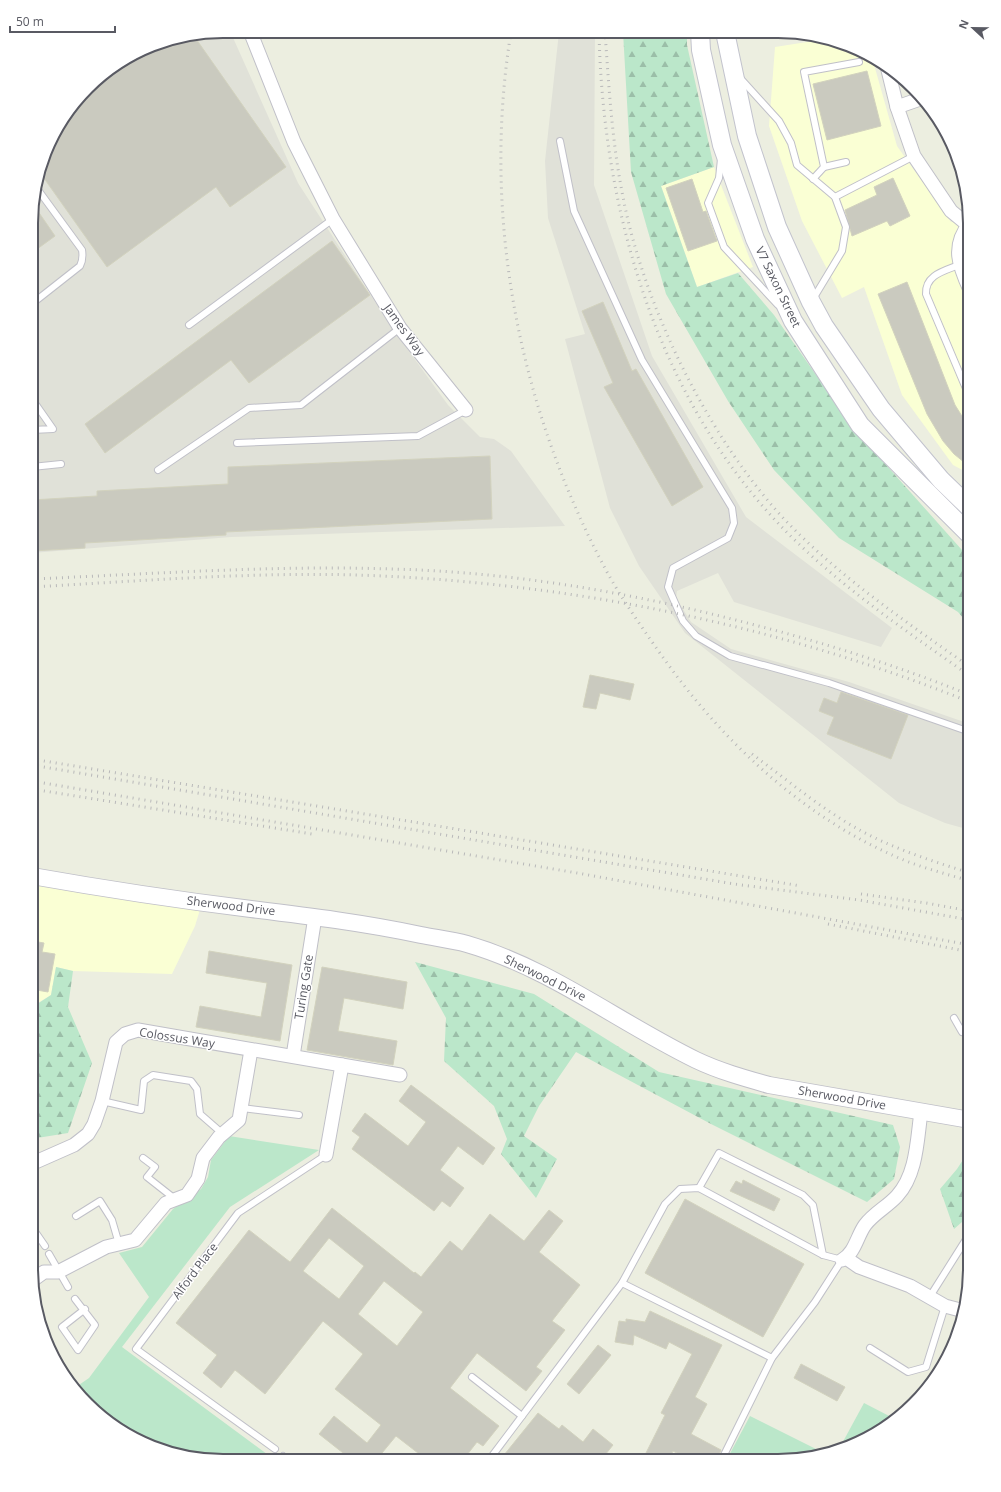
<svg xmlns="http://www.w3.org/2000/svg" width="1001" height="1492" font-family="'Open Sans',sans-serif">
	<defs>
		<pattern id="forest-firs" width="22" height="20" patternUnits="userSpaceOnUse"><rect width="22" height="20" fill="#bbe7ca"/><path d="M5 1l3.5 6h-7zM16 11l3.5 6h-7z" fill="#9bbea8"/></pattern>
	</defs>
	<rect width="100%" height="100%" fill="#eceee0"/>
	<g fill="#faffd4">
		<polygon points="826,39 852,46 874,59 875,68 897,146 951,222 969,217 970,474 953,465 902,395 864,287 842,298 802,221 769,126 775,47"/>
		<polygon points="714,167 753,267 697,287 661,186"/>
		<polygon points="32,876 202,903 195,926 172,974 73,971 56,967 51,995 31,1007"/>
	</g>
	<g fill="#e0e1d8">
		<polygon points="223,31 230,31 298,183 392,328 448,405 480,437 494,439 511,451 565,526 231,537 32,553 33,198 57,127 97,78 161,41"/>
		<polygon points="559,32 595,32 594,185 652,356 746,517 892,628 881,647 734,602 718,573 677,591 676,598 691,622 731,649 849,682 970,724 970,830 945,823 899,803 685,633 639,566 610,508 565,339 585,334 548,218 545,161"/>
	</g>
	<g fill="#bbe7ca">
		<polygon points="229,1136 319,1150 230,1207 122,1347 275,1460 198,1459 150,1446 106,1421 73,1389 89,1378 149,1297 119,1253 142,1247 173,1209 201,1189 208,1177 211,1160"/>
		<polygon points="864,1403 895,1419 852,1446 839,1449"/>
		<polygon points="750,1416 822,1452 778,1461 726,1461"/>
	</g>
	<g fill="url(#forest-firs)">
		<polygon points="623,32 687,32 687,45 714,167 661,186 697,287 738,273 774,315 854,429 970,559 970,626 958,612 839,538 774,470 728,401 666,294 631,172"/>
		<polygon points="415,962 534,994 659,1072 893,1125 900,1147 894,1179 867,1202 711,1124 576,1052 539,1106 524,1136 557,1159 536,1198 501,1154 507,1139 494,1106 444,1061 446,1018"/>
		<polygon points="56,967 73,971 68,1007 92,1063 68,1133 31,1139 31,1008 51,995"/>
		<polygon points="970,1149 970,1215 954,1229 940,1189 957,1169"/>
	</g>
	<g fill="#cacabf" stroke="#d2d2be" fill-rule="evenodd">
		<polygon points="194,36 286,167 230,207 216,187 107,267 41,174 57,127 97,78 161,41"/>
		<polygon points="867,71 881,126 827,140 813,84"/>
		<polygon points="893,178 910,216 890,226 887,221 852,236 845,210 877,195 874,187"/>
		<polygon points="692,179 703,212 706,211 717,241 688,251 666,188"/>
		<polygon points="33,204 55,236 33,252"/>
		<polygon points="332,241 370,295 249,383 231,360 105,453 85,424"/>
		<polygon points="907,282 955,405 970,429 970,467 954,454 943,441 927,414 878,294"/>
		<polygon points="603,302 632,371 636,369 703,487 672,506 604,387 613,383 582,311"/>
		<polygon points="490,456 492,519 226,532 226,535 85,543 85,548 32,551 32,500 97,496 97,491 228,484 228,467"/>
		<polygon points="590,675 634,684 630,700 600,693 596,709 583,707"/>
		<polygon points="841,692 908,715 891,759 827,734 834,717 819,711 824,698 837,703"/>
		<polygon points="32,941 44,943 42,952 55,954 48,992 31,989"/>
		<polygon points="209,951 292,965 280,1041 196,1027 200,1006 261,1017 267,983 206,973"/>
		<polygon points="322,967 407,982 403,1009 344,998 338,1031 397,1041 393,1065 307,1050"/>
		<polygon points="411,1085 495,1148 483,1165 458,1146 440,1170 464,1188 450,1207 442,1201 434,1211 352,1149 360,1137 352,1131 365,1113 408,1146 426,1122 399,1101"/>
		<polygon points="743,1180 780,1199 774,1211 730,1191 736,1181 742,1184"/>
		<polygon points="685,1199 804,1264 763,1337 645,1273"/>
		<path d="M332,1208L414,1273L415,1272L421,1277L450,1241L462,1251L490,1214L524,1241L549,1210L563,1221L539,1252L580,1285L552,1321L565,1330L536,1367L542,1371L526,1391L477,1353L450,1388L499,1426L483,1446L477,1442L463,1460H427L396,1436L382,1453L392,1460H352L319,1434L334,1416L367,1443L381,1425L335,1389L363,1354L323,1321L265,1394L235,1370L221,1388L203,1373L217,1355L176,1323L249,1230L290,1262ZM329,1238L364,1266L339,1299L303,1271ZM384,1281L423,1312L397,1346L358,1314Z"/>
		<polygon points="650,1311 722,1345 695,1397 707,1404 691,1434 721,1450 716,1461 692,1461 673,1451 668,1461 642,1461 665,1415 661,1413 692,1354 669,1342 666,1349 634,1335 633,1345 615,1342 619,1321 626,1322 626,1319 645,1322"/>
		<polygon points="598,1345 611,1355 579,1394 567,1384"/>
		<polygon points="801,1364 845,1387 837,1401 794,1378"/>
		<polygon points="538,1413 559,1429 562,1425 583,1442 593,1429 613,1445 601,1460 500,1460"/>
	</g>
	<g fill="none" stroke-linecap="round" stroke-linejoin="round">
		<defs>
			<g id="service">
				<polyline points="740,78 779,121 791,143 797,165 835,197 846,227 842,251 813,299"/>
				<polyline points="560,141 574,211 642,360 732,508 734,523 728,538 673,568 668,587 683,621 696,636 730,656 829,683 970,732"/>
				<polyline points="721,159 719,178 708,203 724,247 778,305"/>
				<polyline points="824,167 846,162"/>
				<polyline points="813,179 824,167 804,72 859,62"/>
				<polyline points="835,197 914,156"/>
				<path d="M959,265C944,271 925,275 926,294L970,398"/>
				<path d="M33,303L80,266C83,260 83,256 82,250L36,187"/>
				<polyline points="189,325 333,219"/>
				<polyline points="32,430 53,429 32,399"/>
				<polyline points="237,443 418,436 466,410"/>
				<polyline points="32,467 61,464"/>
				<polyline points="158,470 249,408 301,405 400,328"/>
				<polyline points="954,1018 962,1032"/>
				<polyline points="102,1101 141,1110 144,1081 153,1075 191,1081 197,1089 200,1114 223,1134"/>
				<polyline points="242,1108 299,1115"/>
				<polyline points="143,1158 155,1167 147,1177 175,1199"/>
				<polyline points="699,1188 719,1153 803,1195 813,1205 823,1255"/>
				<polyline points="76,1216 100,1201 112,1220 119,1244"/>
				<polyline points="31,1236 36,1233 45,1246"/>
				<polyline points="49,1254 68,1287"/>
				<polyline points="622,1283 772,1358"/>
				<polyline points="929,1298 970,1233"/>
				<polyline points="75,1299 95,1325 78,1350 62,1327 85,1309"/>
				<polyline points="870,1348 908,1372 926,1367 945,1306"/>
				<polyline points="472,1377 522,1416"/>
				<polyline points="275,1449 136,1349 238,1213 326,1155"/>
				<polyline points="283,1456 287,1460"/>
				<polyline points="489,1460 622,1283 665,1204 680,1189 699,1188 823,1255 842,1260 815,1302 772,1358 721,1461"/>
			</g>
			<g id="minor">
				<polyline points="250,31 294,142 333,219 400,328 466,410"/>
				<polyline points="887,66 897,107 914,156 951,211 968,225"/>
				<polyline points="897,107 923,98"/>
				<path d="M970,290C959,266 951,246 970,223"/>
				<polyline points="293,1056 315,917"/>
				<polyline points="326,1155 342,1065"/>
				<polyline points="31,1164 74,1145 88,1134 94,1124 102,1101 116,1042 125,1034 138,1030 400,1075"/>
				<polyline points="846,1258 859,1267 910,1286 945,1306 964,1311"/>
				<path d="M842,1260C855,1253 857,1236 865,1225C874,1213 887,1207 897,1196C917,1174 917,1140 921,1112"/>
				<polyline points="33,1280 44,1272 58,1272 106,1247 135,1240 166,1203 187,1195 198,1179 203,1158 219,1137 239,1120 251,1050"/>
			</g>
			<path id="tertiary" d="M32,876C105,889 178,900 251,909C308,916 365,923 421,935C436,938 452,940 467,944C550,968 618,1022 696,1060C719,1071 744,1078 769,1085L970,1120"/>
			<g id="secondary">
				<polyline points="700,32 701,50 722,145 755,239 793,321 860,425 970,535"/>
				<polyline points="725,32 747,136 777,227 811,302 824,326 881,409 941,480 970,508"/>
			</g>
		</defs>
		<use href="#service" stroke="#c0c0c8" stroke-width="8"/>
		<use href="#minor" stroke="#c0c0c8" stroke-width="15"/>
		<use href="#tertiary" stroke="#c0c0c8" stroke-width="18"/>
		<use href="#secondary" stroke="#c2c3cd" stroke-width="20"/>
		<use href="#service" stroke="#fff" stroke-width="6"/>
		<use href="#minor" stroke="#fff" stroke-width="13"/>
		<use href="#tertiary" stroke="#fff" stroke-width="16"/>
		<use href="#secondary" stroke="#fff" stroke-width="18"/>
		<g stroke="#b8b8b9" stroke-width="3" stroke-dasharray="1 5" stroke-linecap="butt">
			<path d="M511,32C481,216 519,409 607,572C623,601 643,629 662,656C720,738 797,812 890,854C915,866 943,873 970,881"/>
			<path d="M599,32C603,219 662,416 802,547C854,596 912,635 970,676"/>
			<path d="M605,32C609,88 612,142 623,197C644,307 709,439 786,521C840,577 906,622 970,667"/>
			<path d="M32,579C152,574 272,565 392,569C513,572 634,593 751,624C825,643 898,666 970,695"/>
			<path d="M32,587C140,581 249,572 358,575C566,582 776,624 970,702"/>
			<path d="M752,754C786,779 819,807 856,828C891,848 932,861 970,873"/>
			<polyline points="32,759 801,886"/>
			<polyline points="32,765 734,884 859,900 970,920"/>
			<polyline points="32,781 583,874 970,945"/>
			<polyline points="32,789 312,834"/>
			<polyline points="861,894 926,903 970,911"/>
			<polyline points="828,924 970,952"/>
		</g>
	</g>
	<g text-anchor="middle" stroke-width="3" stroke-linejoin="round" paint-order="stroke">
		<g font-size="12" fill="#595a63" stroke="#fff">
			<text transform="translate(778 287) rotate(64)" y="4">V7 Saxon Street</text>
			<text transform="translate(404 330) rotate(54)" y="4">James Way</text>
			<text transform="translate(231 906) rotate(7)" y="4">Sherwood Drive</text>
			<text transform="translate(545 978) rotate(26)" y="4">Sherwood Drive</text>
			<text transform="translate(304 987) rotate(-81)" y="4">Turing Gate</text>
			<text transform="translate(177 1038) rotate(9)" y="4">Colossus Way</text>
			<text transform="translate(842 1098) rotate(10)" y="4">Sherwood Drive</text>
			<text transform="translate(195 1271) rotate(-53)" y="4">Alford Place</text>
		</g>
	</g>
	<path d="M0 0H1001V1492H0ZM223 38H778A185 185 0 0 1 963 223V1269A185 185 0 0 1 778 1454H223A185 185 0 0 1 38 1269V223A185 185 0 0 1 223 38Z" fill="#fff" fill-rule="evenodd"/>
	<path fill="none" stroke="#595a63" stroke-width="2" d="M223 38H778A185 185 0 0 1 963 223V1269A185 185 0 0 1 778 1454H223A185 185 0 0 1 38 1269V223A185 185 0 0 1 223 38Z"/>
	<g transform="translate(973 28) rotate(292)" stroke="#ffffff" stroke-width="3" paint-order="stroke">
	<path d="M0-3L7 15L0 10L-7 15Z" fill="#595a63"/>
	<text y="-6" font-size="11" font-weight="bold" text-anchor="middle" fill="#595a63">N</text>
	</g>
	<path d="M10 26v6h105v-6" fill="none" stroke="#595a63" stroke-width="2"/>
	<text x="16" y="26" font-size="12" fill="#595a63" stroke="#ffffff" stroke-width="3" paint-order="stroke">50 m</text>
</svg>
